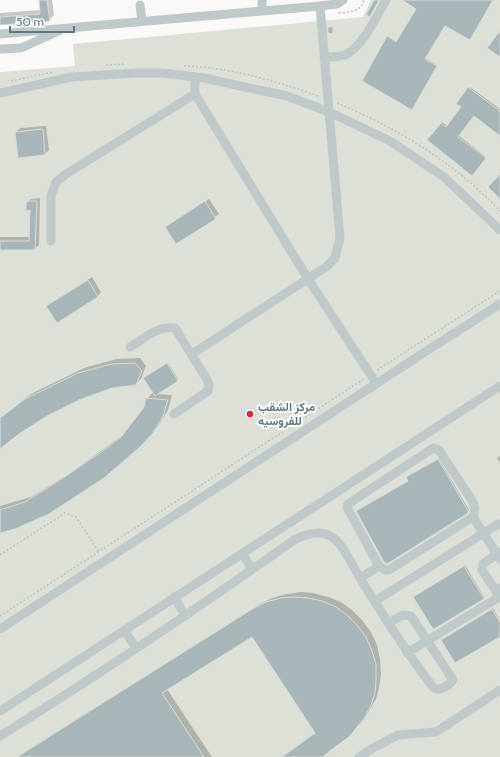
<svg xmlns="http://www.w3.org/2000/svg" width="500" height="757" font-family="Cabin,Vazirmatn,sans-serif">
	<rect width="100%" height="100%" fill="#faf9f7"/>
	<polygon fill="#dce0d6" points="371,0 500,0 500,757 0,757 0,72 75,66 73,44 363,17"/>
	<g fill="#0003">
		<polygon points="40,0 52,0 54,15 49,20 0,24 0,13 40,10"/>
		<polygon points="407,0 492,0 445,25 425,58 437,65 412,108 388,37 388,36 397,42 417,9"/>
		<polygon points="470,87 500,109 500,135 474,115 458,135 486,157 472,174 428,140 442,122 448,127 462,107 458,103"/>
		<polygon points="46,126 49,150 45,154 16,132 20,128"/>
		<polygon points="40,198 39,245 35,249 0,249 0,237 30,237 31,209 27,202 31,199"/>
		<polygon points="209,199 219,214 177,243 166,227"/>
		<polygon points="92,277 101,292 98,296 58,322 48,306 51,303"/>
		<polygon points="140,358 146,366 141,379 136,384 112,387 79,399 47,415 18,433 0,448 0,419 31,394 84,368 117,359"/>
		<polygon points="168,363 178,379 156,394 172,395 168,410 158,426 145,441 0,531 0,506 31,497 69,474 124,434 145,408 147,399 152,393 155,394 145,377"/>
		<polygon points="500,456 500,462 497,458"/>
		<polygon points="439,459 469,510 467,512 409,481 408,477"/>
		<polygon points="465,565 484,597 434,628 415,596"/>
		<polygon points="301,592 313,593 328,597 341,602 352,610 362,620 371,632 377,645 380,659 381,674 379,688 376,699 363,721 340,743 320,757 282,757 316,732 252,635 167,689 212,757 21,757 29,749 260,604 272,598 287,594"/>
		<polygon points="493,608 500,621 500,635 442,640"/>
	</g>
	<g fill="#a7b6b8" stroke="#dcdbda">
		<polygon points="39,0 47,0 50,21 0,25 0,17 40,14"/>
		<polygon points="374,0 379,0 370,17 366,15"/>
		<polygon points="402,0 493,0 470,40 445,26 425,59 437,66 412,110 362,81 387,36 396,42 416,9"/>
		<polygon points="328,27 333,27 333,34 328,33"/>
		<polygon points="500,31 500,57 487,48"/>
		<polygon points="468,87 500,111 500,136 474,116 458,137 486,158 472,176 427,140 441,123 446,127 461,107 456,104"/>
		<polygon points="43,129 45,155 18,158 15,132"/>
		<polygon points="500,174 500,199 488,187"/>
		<polygon points="30,201 37,201 35,250 0,250 0,241 29,241 30,210 26,211 26,202"/>
		<polygon points="205,201 216,219 176,244 165,227"/>
		<polygon points="88,280 98,297 57,323 46,306"/>
		<polygon points="135,363 142,371 136,385 112,388 79,400 47,416 19,434 0,449 0,418 25,399 78,373 111,364"/>
		<polygon points="167,363 178,381 155,396 143,378"/>
		<polygon points="146,398 168,400 163,416 153,433 140,447 104,478 49,514 15,529 0,533 0,510 25,502 63,478 104,450 121,437 144,407"/>
		<polygon points="438,459 468,511 468,513 387,564 384,562 356,511 408,481 406,477"/>
		<polygon points="464,566 484,599 434,629 433,629 413,597"/>
		<polygon points="295,597 308,598 322,601 336,607 347,615 357,625 366,637 372,651 376,664 376,680 375,693 371,705 365,717 350,736 322,757 282,757 315,733 252,637 162,693 204,757 17,757 254,608 266,602 281,598"/>
		<polygon points="492,609 500,623 500,637 455,663 441,640"/>
	</g>
	<g fill="none" stroke-linecap="round" stroke-linejoin="round">
		<g stroke="#bdc2c4" stroke-width="1.5" stroke-dasharray="2 2" stroke-linecap="butt">
			<path d="M339,13C350,12 361,12 364,0"/>
			<polyline points="106,65 124,64"/>
			<path d="M184,66C230,67 275,81 318,96"/>
			<polyline points="11,81 53,72"/>
			<path d="M337,103C397,128 455,163 500,211"/>
			<polyline points="377,370 500,291"/>
			<polyline points="0,555 65,513 76,517 99,552"/>
			<polyline points="0,616 364,379"/>
		</g>
		<g stroke="#c0c9ca" stroke-width="9">
			<polyline points="262,0 262,10"/>
			<polyline points="140,5 142,21"/>
			<polyline points="0,34 320,6 337,4 343,0"/>
			<polyline points="0,49 21,48 59,31"/>
			<path d="M324,57C331,57 339,57 345,55C361,49 378,14 386,0"/>
			<polyline points="195,77 195,94 308,279 376,383"/>
			<polyline points="0,93 72,77 136,73 163,73 204,78 287,96 329,112 390,141 444,177 500,230"/>
			<polyline points="51,241 51,196 56,182 66,174 195,94"/>
			<path d="M130,347C144,339 158,325 175,328L206,378L209,384L208,391L174,414"/>
			<polyline points="192,354 326,267 335,258 340,238 320,6"/>
			<polyline points="473,517 389,570 385,570 379,566 347,507 348,504 433,448 439,450 473,502 475,509 473,517 500,559"/>
			<polyline points="242,553 252,569"/>
			<path d="M360,578C383,615 406,652 433,687C439,692 449,686 453,680L411,616L403,615L388,623"/>
			<polyline points="496,591 482,570 483,564 500,552"/>
			<polyline points="174,597 185,615"/>
			<polyline points="375,601 500,523"/>
			<polyline points="0,629 428,350 500,304"/>
			<polyline points="124,630 136,648"/>
			<polyline points="407,653 499,597 496,591 500,588"/>
			<polyline points="0,711 500,386"/>
			<path d="M0,736C100,674 198,608 294,540C335,519 342,548 360,578L379,566"/>
			<polyline points="359,757 373,748 398,735 436,732 500,690"/>
		</g>
	</g>
	<circle fill="#ef222e" stroke="#fff" stroke-width="1.5" cx="250" cy="414" r="4"/>
	<g text-anchor="middle" stroke-width="4" stroke-linejoin="round" paint-order="stroke">
		<g font-size="12" font-weight="bold" fill="#5e797f" stroke="#fff" text-anchor="start">
			<text x="258" y="411">مركز الشقب<tspan x="258" dy="14">للفروسيه</tspan></text>
		</g>
	</g>
	<path d="M10 26v6h64v-6" fill="none" stroke="#5e797f" stroke-width="2"/>
	<text x="16" y="26" font-size="12" fill="#5e797f" stroke="#ffffff" stroke-width="3" paint-order="stroke">50 m</text>
</svg>
